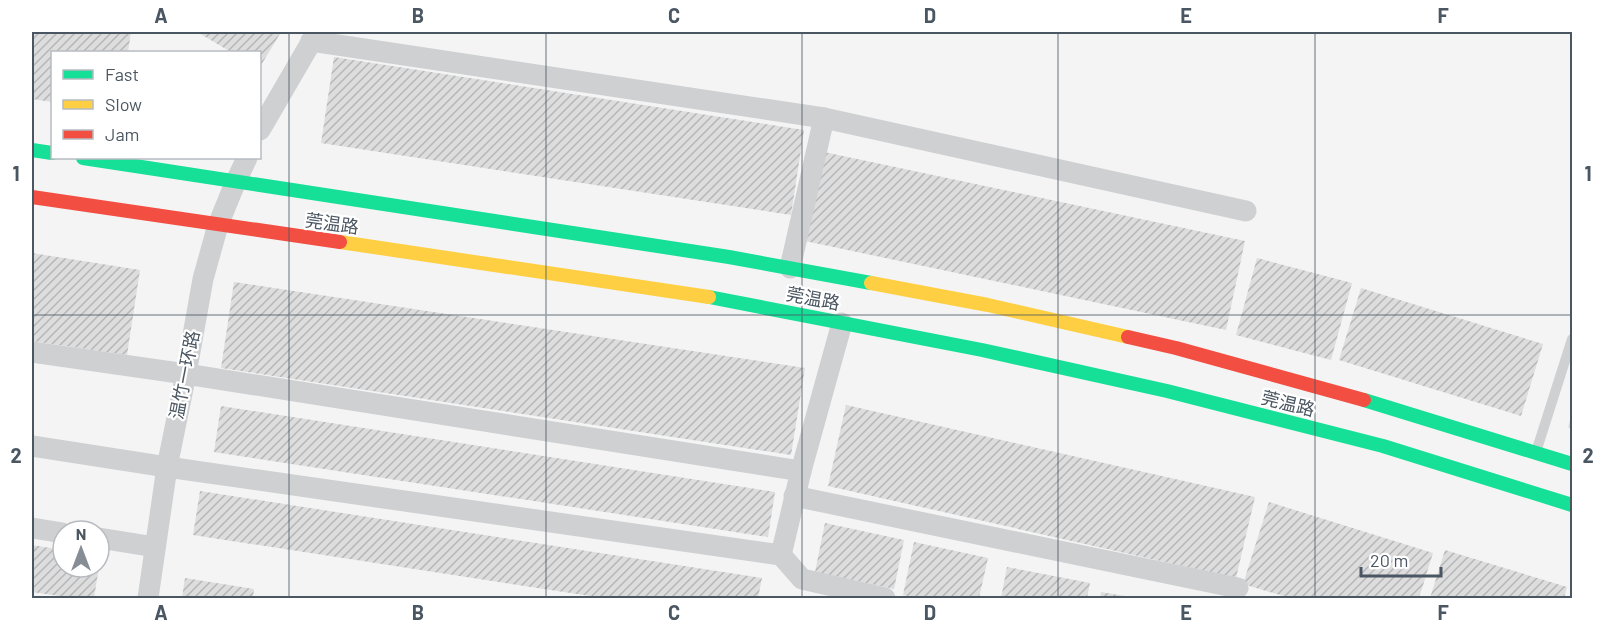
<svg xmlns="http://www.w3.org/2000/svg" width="1604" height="630" font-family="Barlow,'Noto Sans SC',sans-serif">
	<defs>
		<pattern id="building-hatch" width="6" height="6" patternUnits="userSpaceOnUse" patternTransform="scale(1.5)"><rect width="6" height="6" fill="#ddddde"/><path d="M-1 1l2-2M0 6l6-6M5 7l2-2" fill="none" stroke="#b5b6b7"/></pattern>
	</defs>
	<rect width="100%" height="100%" fill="#f4f4f4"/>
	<g fill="url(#building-hatch)">
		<polygon points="32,32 131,32 128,52 52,52 52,102 32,99"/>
		<polygon points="197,32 281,32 260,67 260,52 231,52"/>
		<polygon points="334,57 804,130 791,215 321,143"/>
		<polygon points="824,152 1245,241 1226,330 805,241"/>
		<polygon points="32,253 140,270 127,355 32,341"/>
		<polygon points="1257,258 1352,283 1331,360 1236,335"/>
		<polygon points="234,282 805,368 791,455 221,368"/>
		<polygon points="1361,288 1543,344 1521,416 1339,360"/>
		<polygon points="846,405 1255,497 1236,578 828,486"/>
		<polygon points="221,406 775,492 768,537 214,452"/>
		<polygon points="1572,414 1572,429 1568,427"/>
		<polygon points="200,491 762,578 758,598 603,598 193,535"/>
		<polygon points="1269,502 1433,553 1419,598 1290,598 1243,584"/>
		<polygon points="825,523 904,540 894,589 815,572"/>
		<polygon points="914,542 988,558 979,598 917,598 903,595"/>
		<polygon points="32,545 63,550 63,567 99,567 94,598 73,598 32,592"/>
		<polygon points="1445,550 1567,587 1564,598 1430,598"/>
		<polygon points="1007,567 1090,583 1087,598 1001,598"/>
		<polygon points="185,578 254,589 253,598 182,598"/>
		<polygon points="1101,592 1130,597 1130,598 1100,598"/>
	</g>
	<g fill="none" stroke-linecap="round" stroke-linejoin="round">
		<polyline stroke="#ced0d2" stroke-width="10" points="1536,452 1572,339"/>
		<g stroke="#ced0d2" stroke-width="21">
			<polyline points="311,41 824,118 1246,211"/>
			<polyline points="260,130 317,32"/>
			<polyline points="790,268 824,118"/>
			<polyline points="32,352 186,374 801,471 781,555 167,467 32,446"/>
			<polyline points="801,471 842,323"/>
			<polyline points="794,496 1238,588"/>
			<polyline points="32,528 63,533"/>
			<polyline points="99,538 155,547"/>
			<polyline points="781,555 802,579 885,598"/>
			<polyline points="148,598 167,467 186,374 203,279 218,225 236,181 247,158"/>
		</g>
		<g stroke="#16e098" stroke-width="14">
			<polyline points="32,150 52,153"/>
			<polyline points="83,158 729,257 871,283"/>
			<polyline points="709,297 982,350 1167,391 1383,446 1572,505"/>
			<polyline points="1364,400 1572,464"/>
		</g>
		<g stroke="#ffcf43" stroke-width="14">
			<polyline points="340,242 709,297"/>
			<polyline points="871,283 988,305 1128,337"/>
		</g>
		<g stroke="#f24e42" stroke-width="14">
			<polyline points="32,197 340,242"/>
			<polyline points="1128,337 1176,348 1364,400"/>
		</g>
	</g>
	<path fill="none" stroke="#4a5661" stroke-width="1.5" stroke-opacity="0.55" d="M289,32V598M546,32V598M802,32V598M1058,32V598M1315,32V598M32,315H1572"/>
	<g text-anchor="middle" stroke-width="4.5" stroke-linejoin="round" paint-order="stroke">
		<g font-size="18" fill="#4a5661" stroke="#fff">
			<text transform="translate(332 224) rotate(8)" y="6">莞温路</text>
			<text transform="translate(813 299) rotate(11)" y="6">莞温路</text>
			<text transform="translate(185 375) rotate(-79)" y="6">温竹一环路</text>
			<text transform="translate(1288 404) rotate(14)" y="6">莞温路</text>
		</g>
	</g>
	<rect width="1604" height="630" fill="none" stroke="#ffffff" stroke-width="66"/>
	<rect x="51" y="51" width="210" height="108" fill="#ffffff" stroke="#b7bbc0" stroke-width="1.5"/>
	<rect x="63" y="70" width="30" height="9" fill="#16e098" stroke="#b7bbc0" stroke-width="1.5"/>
	<text x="105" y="81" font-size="18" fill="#4a5661">Fast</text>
	<rect x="63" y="100" width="30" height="9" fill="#ffcf43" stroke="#b7bbc0" stroke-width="1.5"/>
	<text x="105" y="111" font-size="18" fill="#4a5661">Slow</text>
	<rect x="63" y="130" width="30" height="9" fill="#f24e42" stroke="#b7bbc0" stroke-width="1.5"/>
	<text x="105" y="141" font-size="18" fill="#4a5661">Jam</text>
	<g transform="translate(81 549)"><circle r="28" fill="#ffffff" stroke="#b7bbc0" stroke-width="1.5"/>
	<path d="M0-4.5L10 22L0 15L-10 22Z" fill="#868d94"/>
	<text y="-9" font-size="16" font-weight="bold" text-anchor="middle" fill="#4a5661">N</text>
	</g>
	<path d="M1361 567v9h80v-9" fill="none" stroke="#4a5661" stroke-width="3"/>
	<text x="1370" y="567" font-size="18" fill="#4a5661" stroke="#ffffff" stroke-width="4.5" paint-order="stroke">20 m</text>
	<rect x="33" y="33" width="1538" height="564" fill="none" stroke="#4a5661" stroke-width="2"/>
	<g font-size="20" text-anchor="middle" font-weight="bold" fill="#4a5661">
		<text x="161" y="23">A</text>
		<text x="418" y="23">B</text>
		<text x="674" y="23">C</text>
		<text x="930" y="23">D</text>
		<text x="1186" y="23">E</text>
		<text x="1443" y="23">F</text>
		<text x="16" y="181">1</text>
		<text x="1588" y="181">1</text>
		<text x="16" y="463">2</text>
		<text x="1588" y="463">2</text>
		<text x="161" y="620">A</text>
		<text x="418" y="620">B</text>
		<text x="674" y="620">C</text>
		<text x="930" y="620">D</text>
		<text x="1186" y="620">E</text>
		<text x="1443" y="620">F</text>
	</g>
</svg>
